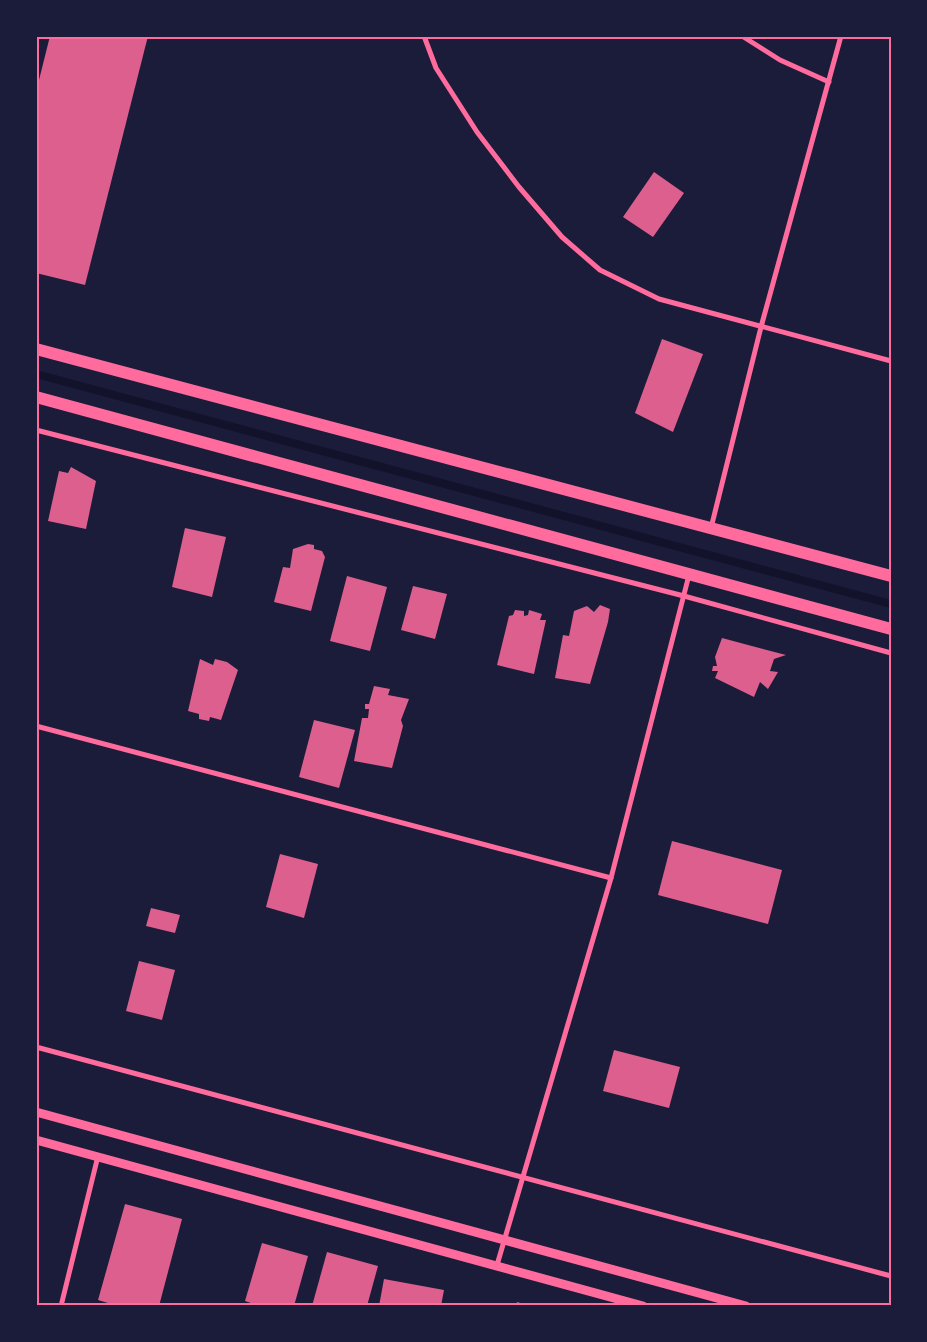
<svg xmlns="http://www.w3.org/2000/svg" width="927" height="1342" font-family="'Alegreya Sans',sans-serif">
	<rect width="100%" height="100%" fill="#1b1b3a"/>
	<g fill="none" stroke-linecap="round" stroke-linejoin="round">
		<polyline stroke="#12122b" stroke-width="8" points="36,374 891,604"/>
	</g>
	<g fill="#dd5f8e">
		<polygon points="50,36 148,36 85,285 36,273 36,92"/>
		<polygon points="654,172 684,193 653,237 623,217"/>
		<polygon points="662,339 703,354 673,432 635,413"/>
		<polygon points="71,467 96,481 86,529 48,521 59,471 68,473"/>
		<polygon points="185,528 226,537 212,597 172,587"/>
		<polygon points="308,544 314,545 314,549 322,551 325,557 311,611 274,602 283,567 290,568 293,549"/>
		<polygon points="347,576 387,587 370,651 330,641"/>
		<polygon points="413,586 447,594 435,639 401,630"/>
		<polygon points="600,605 610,609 608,622 590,684 555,678 563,635 569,636 574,611 587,606 594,612"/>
		<polygon points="515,610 524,611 524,616 528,615 529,610 542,614 540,620 546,620 534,674 497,665 509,616 513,615"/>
		<polygon points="722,638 786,655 774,659 770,671 778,672 768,689 760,682 754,697 715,678 718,671 712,671 713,666 717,666 715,657"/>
		<polygon points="200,659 213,665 215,659 227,662 238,670 221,720 210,717 209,721 199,719 199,714 188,711"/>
		<polygon points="374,686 390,689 388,695 409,699 401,720 403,726 392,768 354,761 362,718 368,718 369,709 365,709 365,704 369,704"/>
		<polygon points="314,720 355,730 339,788 299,777"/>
		<polygon points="672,841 782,870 768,924 658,895"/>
		<polygon points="280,854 318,864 304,918 266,907"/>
		<polygon points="151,908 180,915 175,933 146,926"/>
		<polygon points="139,961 175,970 162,1020 126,1011"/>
		<polygon points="614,1050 680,1067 669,1108 603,1091"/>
		<polygon points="125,1204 182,1219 159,1306 118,1306 98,1300"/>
		<polygon points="262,1243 308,1256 294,1306 260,1306 245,1301"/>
		<polygon points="327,1252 378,1266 367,1306 312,1306"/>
		<polygon points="384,1279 444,1290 441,1306 379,1306"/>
		<polygon points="517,1302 527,1305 527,1306 516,1306"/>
	</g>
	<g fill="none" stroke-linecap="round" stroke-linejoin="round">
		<g stroke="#ff6b9d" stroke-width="5">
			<polyline points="424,36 436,68 477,132 519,187 562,237 600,270 659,299 891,361"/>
			<polyline points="742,36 780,60 829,82"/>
			<polyline points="36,430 684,596 891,653"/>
			<polyline points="711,528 761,327 841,36"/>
			<polyline points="36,726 611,878"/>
			<polyline points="36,1047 891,1276"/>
			<polyline points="497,1265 611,878 689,575"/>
			<polyline points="61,1306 98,1156"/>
		</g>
		<g stroke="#ff6b9d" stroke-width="9">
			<polyline points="36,1112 746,1306"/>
			<polyline points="36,1140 643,1306"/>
		</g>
		<g stroke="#ff6b9d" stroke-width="12">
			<polyline points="36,349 891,576"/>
			<polyline points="36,397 891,629"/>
		</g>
	</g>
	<rect width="927" height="1342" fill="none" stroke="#1b1b3a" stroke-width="75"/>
	<rect x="38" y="38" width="852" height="1266" fill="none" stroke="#ff6b9d" stroke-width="2"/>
</svg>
